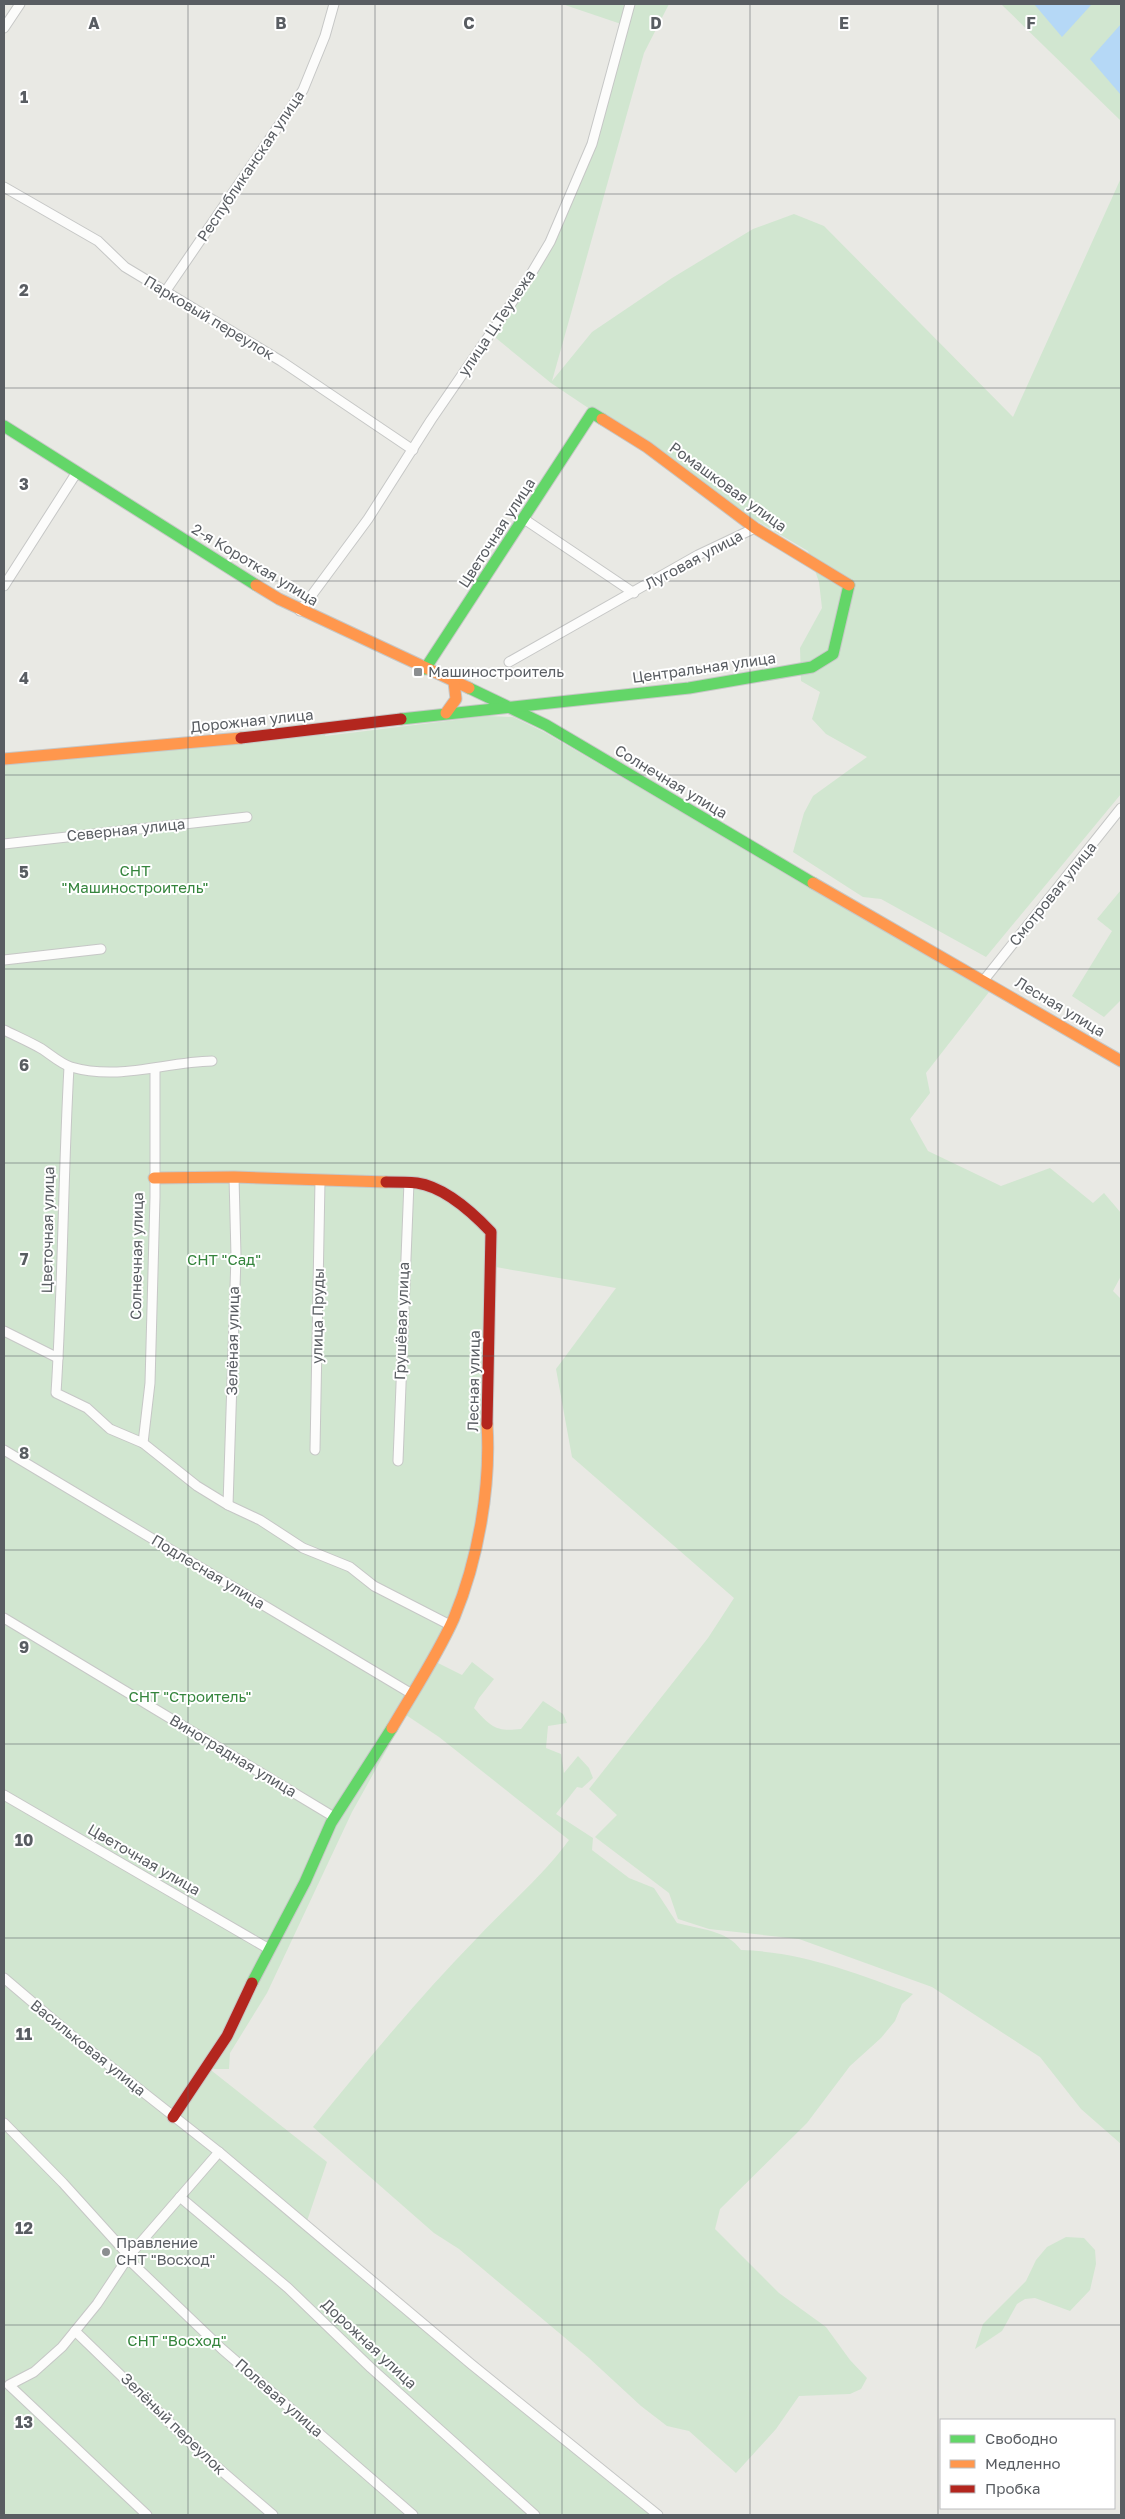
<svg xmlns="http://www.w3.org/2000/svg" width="1125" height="2519" font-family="'Golos Text',sans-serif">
	<rect width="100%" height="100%" fill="#e9e9e4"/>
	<g fill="#d1e6d0">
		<polygon points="562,4 669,4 644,53 552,381 592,332 672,278 753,229 794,214 824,226 1013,417 1121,178 1121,794 986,957 881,899 863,897 793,852 804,813 813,796 867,757 826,734 812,719 820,692 801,681 800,648 822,608 819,582 808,551 757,521 551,383 491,334 528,279 592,144 624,25"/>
		<polygon points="1001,4 1121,4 1121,121"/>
		<polygon points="488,716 513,717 544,732 989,992 926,1073 930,1093 910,1119 928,1151 1001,1186 1050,1168 1093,1203 1104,1193 1121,1213 1121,1276 1113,1291 1121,1299 1121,2144 1081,2109 1040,2057 932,1987 799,1939 709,1929 678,1919 669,1893 595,1837 617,1815 589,1789 708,1638 734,1598 572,1457 556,1369 616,1288 490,1266 489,1454 479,1530 453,1619 331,1823 207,2067 327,2162 306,2224 658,2515 4,2515 4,759 327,728 325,736"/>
		<polygon points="1121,890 1121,1000 1104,1017 1072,996 1112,931 1097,919"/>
		<path d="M434,1661L462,1675L472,1662L494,1679L479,1698L474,1708C491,1727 496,1732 521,1729L543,1701L563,1714L567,1723L548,1726L546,1748L561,1754L564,1773L578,1756L589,1768L593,1778L582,1788L577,1787L556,1814L593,1838L592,1850L629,1878L654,1888L677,1923C699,1929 727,1930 741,1950C803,1952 855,1973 913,1994L902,2004L895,2021L881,2038L850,2066L807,2123L720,2209L715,2229L779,2293L826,2327L850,2360L867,2378L861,2389L850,2394L799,2396L776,2429L736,2473L689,2431L667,2426L641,2406L589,2358L459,2249L434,2233L313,2127C366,2062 419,1997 478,1937C508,1905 543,1876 569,1840L439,1737L406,1715L352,1812L267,1993L230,2053L229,2069H214L211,2066L333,1824Z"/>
		<polygon points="1066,2237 1084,2238 1095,2250 1096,2264 1090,2290 1070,2311 1035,2298 1025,2299 1017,2304 1002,2331 975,2349 983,2324 1026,2281 1036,2260 1047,2247"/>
	</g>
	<g fill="#b5d8f6">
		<polygon points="1034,4 1092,4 1062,37"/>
		<polygon points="1121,24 1121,95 1090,59"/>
	</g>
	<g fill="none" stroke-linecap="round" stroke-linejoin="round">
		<defs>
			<g id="street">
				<polyline points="4,28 20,4"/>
				<polyline points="4,187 98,241 125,267 281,361 413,450"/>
				<polyline points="165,292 303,90 325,36 334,4"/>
				<polyline points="524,519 634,593"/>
				<polyline points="4,586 77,472"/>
				<polyline points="300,611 368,519 431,420 528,279 550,242 592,144 630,4"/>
				<polyline points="509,662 698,555 755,528"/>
				<polyline points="4,844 247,817"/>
				<polyline points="4,960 101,949"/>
				<polyline points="984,980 1121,808"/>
				<path d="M4,1030C16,1036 30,1042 42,1049C51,1055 61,1064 71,1067C120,1081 164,1062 212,1061"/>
				<path d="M69,1067C63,1175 63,1284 56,1393L87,1408L110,1429L143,1443L197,1486L228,1505L260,1520L303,1548L350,1567L374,1586L450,1625"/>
				<polyline points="4,1331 58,1358"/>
				<polyline points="143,1443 150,1383 155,1197 155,1069"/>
				<polyline points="4,1450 412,1694"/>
				<polyline points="315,1450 320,1181"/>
				<polyline points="398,1461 409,1182"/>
				<polyline points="228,1505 236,1256 234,1177"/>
				<polyline points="4,1618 334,1817"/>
				<polyline points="4,1795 269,1949"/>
				<polyline points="4,1978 77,2040 219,2152 471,2364 658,2515"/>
				<polyline points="4,2123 63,2183 129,2256"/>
				<polyline points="180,2197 288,2288 371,2368 535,2515"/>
				<polyline points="127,2258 222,2349 413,2515"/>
				<polyline points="75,2331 202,2454 273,2515"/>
				<polyline points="147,2515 9,2385 34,2372 62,2347 97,2304 129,2256 219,2152"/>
			</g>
			<g id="fast">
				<polyline points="4,426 256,585"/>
				<polyline points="425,669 592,413 602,419"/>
				<polyline points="469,688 546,725 813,883"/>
				<polyline points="401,719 689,688 812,667 833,654 849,585"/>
				<polyline points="252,1983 305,1882 331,1823 392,1728"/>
			</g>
			<g id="slow">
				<polyline points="602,419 647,447 755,528 849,585"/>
				<polyline points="256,585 279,599 469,688"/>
				<polyline points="446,713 456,699 454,682"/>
				<polyline points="4,759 241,738"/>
				<polyline points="813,883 1121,1061"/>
				<polyline points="154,1178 234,1177 386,1182"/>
				<path d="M392,1728C413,1692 437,1656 454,1618C478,1560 491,1487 487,1424"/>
			</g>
			<g id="jam">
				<polyline points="241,738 401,719"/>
				<path d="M386,1182C396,1182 407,1182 417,1183C445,1187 473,1213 491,1232L487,1424"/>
				<polyline points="173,2117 227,2036 252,1983"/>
			</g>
		</defs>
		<use href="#street" stroke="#c6c7c6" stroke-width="11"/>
		<use href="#fast" stroke="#c6c7c6" stroke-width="13"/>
		<use href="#slow" stroke="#c6c7c6" stroke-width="13"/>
		<use href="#jam" stroke="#c6c7c6" stroke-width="13"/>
		<use href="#street" stroke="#fcfcfb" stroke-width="9"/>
		<use href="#fast" stroke="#63d668" stroke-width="11"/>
		<use href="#slow" stroke="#ff974d" stroke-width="11"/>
		<use href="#jam" stroke="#b3261e" stroke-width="11"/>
	</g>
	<path fill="none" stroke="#595d62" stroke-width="1" stroke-opacity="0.55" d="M188,4V2515M375,4V2515M562,4V2515M750,4V2515M938,4V2515M4,194H1121M4,388H1121M4,581H1121M4,775H1121M4,969H1121M4,1163H1121M4,1356H1121M4,1550H1121M4,1744H1121M4,1938H1121M4,2131H1121M4,2325H1121"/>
	<g fill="#8b8e90" stroke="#fff" stroke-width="2">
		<rect x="413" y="667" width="10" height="10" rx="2.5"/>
		<circle cx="106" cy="2252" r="5"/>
	</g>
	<g text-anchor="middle" stroke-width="4" stroke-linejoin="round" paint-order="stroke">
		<g font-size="15" fill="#595d62" stroke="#fff">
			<text transform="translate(251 166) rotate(-56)" y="5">Республиканская улица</text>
			<text transform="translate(209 318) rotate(31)" y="5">Парковый переулок</text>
			<text transform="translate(497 323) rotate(-56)" y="5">улица Ц.Теучежа</text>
			<text transform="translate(728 487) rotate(36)" y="5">Ромашковая улица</text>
			<text transform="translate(497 533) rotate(-57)" y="5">Цветочная улица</text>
			<text transform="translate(694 560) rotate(-28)" y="5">Луговая улица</text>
			<text transform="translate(255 565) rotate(31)" y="5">2-я Короткая улица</text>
			<text transform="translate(704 668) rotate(-8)" y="5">Центральная улица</text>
			<text transform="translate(252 721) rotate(-6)" y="5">Дорожная улица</text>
			<text transform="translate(671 782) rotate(31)" y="5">Солнечная улица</text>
			<text transform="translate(126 830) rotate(-6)" y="5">Северная улица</text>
			<text transform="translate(1053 894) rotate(-51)" y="5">Смотровая улица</text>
			<text transform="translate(1060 1007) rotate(31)" y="5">Лесная улица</text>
			<text transform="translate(48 1230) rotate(-89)" y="5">Цветочная улица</text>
			<text transform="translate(137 1256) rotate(-89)" y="5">Солнечная улица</text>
			<text transform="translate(318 1316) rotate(-89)" y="5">улица Пруды</text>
			<text transform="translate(402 1321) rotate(-88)" y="5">Грушёвая улица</text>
			<text transform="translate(233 1341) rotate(-89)" y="5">Зелёная улица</text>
			<text transform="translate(474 1381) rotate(-89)" y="5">Лесная улица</text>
			<text transform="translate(208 1572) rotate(31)" y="5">Подлесная улица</text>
			<text transform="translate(233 1756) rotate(31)" y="5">Виноградная улица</text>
			<text transform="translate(144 1860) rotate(30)" y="5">Цветочная улица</text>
			<text transform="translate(88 2048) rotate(39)" y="5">Васильковая улица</text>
			<text transform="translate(369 2344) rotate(43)" y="5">Дорожная улица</text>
			<text transform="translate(279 2398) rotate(41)" y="5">Полевая улица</text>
			<text transform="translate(173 2424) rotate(44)" y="5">Зелёный переулок</text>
		</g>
		<g font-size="15" fill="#595d62" stroke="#fff" text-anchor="start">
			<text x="428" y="677">Машиностроитель</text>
			<text x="116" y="2248">Правление<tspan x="116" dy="17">СНТ "Восход"</tspan></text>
		</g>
		<g font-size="15" fill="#35853d" stroke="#fff">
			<text x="135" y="876">СНТ<tspan x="135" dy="17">"Машиностроитель"</tspan></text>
			<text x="224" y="1265">СНТ "Сад"</text>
			<text x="190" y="1702">СНТ "Строитель"</text>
			<text x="177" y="2346">СНТ "Восход"</text>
		</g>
	</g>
	<g font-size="16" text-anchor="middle" font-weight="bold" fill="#595d62" stroke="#fff" stroke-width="4" stroke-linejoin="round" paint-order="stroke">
		<text x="94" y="29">A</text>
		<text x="281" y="29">B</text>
		<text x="469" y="29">C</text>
		<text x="656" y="29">D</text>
		<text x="844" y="29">E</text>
		<text x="1031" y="29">F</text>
		<text x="24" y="103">1</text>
		<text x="24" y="296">2</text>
		<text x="24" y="490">3</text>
		<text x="24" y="684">4</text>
		<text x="24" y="878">5</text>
		<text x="24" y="1071">6</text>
		<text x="24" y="1265">7</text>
		<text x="24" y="1459">8</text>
		<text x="24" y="1653">9</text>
		<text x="24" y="1846">10</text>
		<text x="24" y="2040">11</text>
		<text x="24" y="2234">12</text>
		<text x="24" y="2428">13</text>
	</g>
	<rect width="1125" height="2519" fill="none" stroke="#595d62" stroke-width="10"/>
	<rect x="940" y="2419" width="175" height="90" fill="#ffffff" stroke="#bdbec0"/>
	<rect x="950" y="2435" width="25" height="8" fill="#63d668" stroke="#bdbec0"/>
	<text x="985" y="2444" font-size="15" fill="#595d62">Свободно</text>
	<rect x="950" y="2460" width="25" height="8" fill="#ff974d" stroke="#bdbec0"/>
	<text x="985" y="2469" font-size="15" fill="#595d62">Медленно</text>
	<rect x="950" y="2485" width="25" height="8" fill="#b3261e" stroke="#bdbec0"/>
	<text x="985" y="2494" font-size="15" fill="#595d62">Пробка</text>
</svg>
